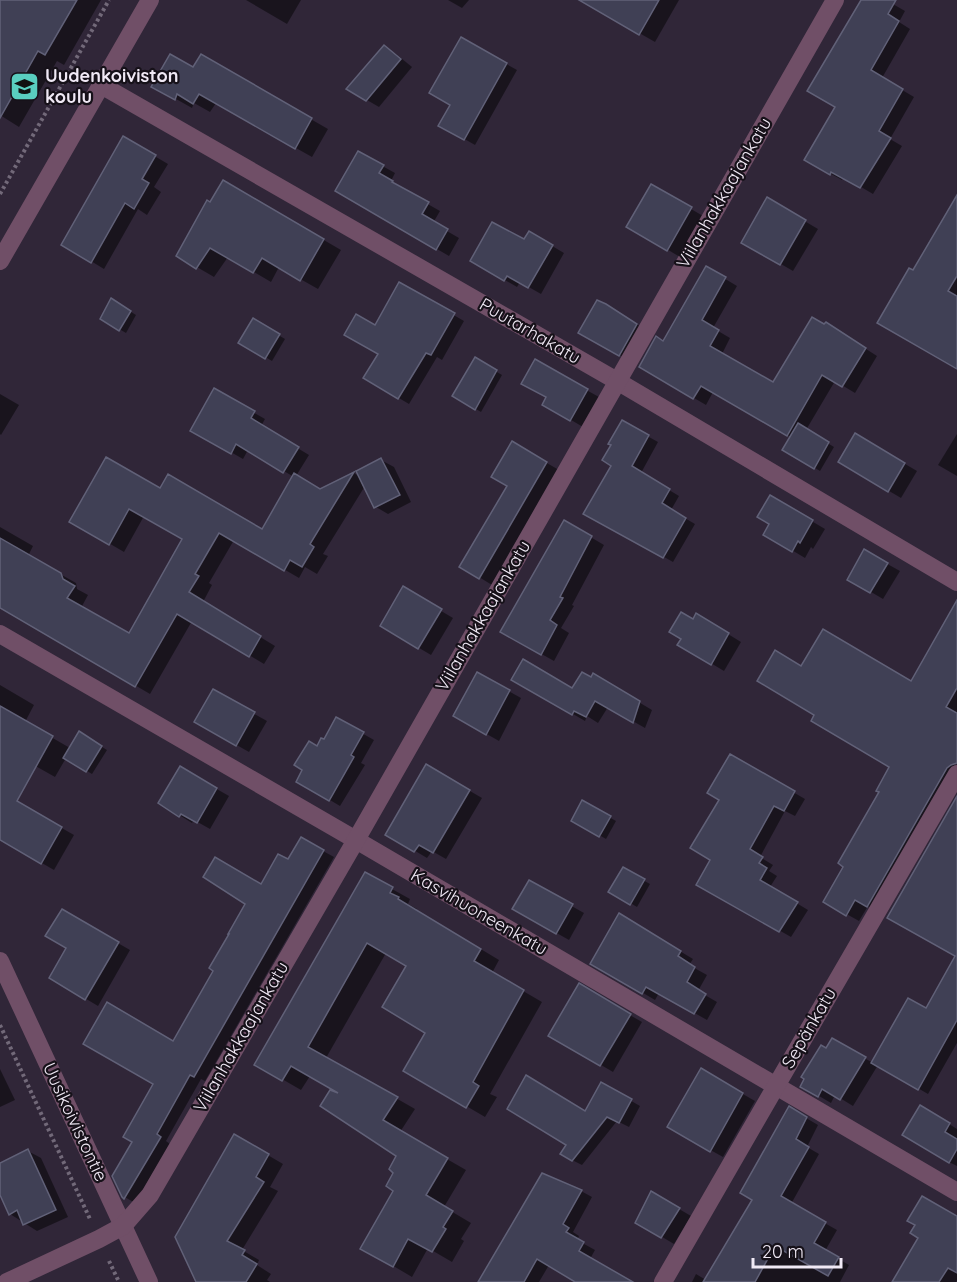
<svg xmlns="http://www.w3.org/2000/svg" width="957" height="1282" font-family="Quicksand,sans-serif">
	<rect width="100%" height="100%" fill="#302638"/>
	<g fill="#0007">
		<polygon points="0,0 101,0 64,65 57,61 19,127 0,115"/>
		<polygon points="246,0 301,0 287,24"/>
		<polygon points="448,0 469,0 462,8"/>
		<polygon points="615,0 679,0 655,42 606,14"/>
		<polygon points="862,0 886,0 905,11 899,22 910,29 882,78 914,97 890,139 902,146 873,194 844,177 842,180 806,160 837,107"/>
		<polygon points="462,39 517,70 475,145 440,125 452,104"/>
		<polygon points="384,47 396,54 412,67 379,107 348,89"/>
		<polygon points="201,56 328,129 312,157 216,103 210,112 194,103 192,108 153,86 194,69"/>
		<polygon points="124,138 168,164 154,187 161,192 147,215 138,209 104,269 63,244"/>
		<polygon points="359,153 395,173 391,181 403,190 440,211 433,223 459,238 449,256 337,191"/>
		<polygon points="224,182 341,250 318,289 279,267 271,282 228,257 214,277 178,256"/>
		<polygon points="652,186 703,216 680,257 628,226"/>
		<polygon points="767,199 818,229 793,271 743,242"/>
		<polygon points="957,230 957,367 914,272"/>
		<polygon points="530,233 564,253 541,294 520,282 517,287 472,261 524,241"/>
		<polygon points="707,268 737,286 713,328 730,338 722,354 774,384 838,331 877,356 855,393 835,381 806,430 834,447 820,471 784,449 791,437 713,392 706,405 641,367 664,342"/>
		<polygon points="400,284 464,321 442,360 437,357 409,404 365,378 380,354 375,327"/>
		<polygon points="112,300 136,315 126,333 102,319"/>
		<polygon points="619,313 649,332 632,362 580,332"/>
		<polygon points="253,320 285,339 272,361 240,342"/>
		<polygon points="475,359 502,375 481,412 454,396"/>
		<polygon points="536,362 599,397 583,427 544,404 548,397"/>
		<polygon points="214,390 265,419 261,426 309,455 296,476 320,490 354,473 360,477 381,460 394,467 411,502 388,514 376,507 365,486 323,554 328,556 317,574 305,567 299,578 234,540 209,583 212,585 203,602 275,646 264,664 192,621 150,694 0,606 0,527 33,546 28,556 76,583 77,589 88,595 81,608 129,635 184,539 144,516 124,552 71,521 160,490 262,531 294,477 248,450 243,459 192,430"/>
		<polygon points="0,394 19,405 1,435 0,434"/>
		<polygon points="622,422 658,442 641,473 679,496 671,510 695,524 673,562 586,513 613,465"/>
		<polygon points="957,434 957,476 938,465"/>
		<polygon points="856,435 917,471 901,498 840,462"/>
		<polygon points="512,443 559,470 492,585 461,566 509,486"/>
		<polygon points="771,497 825,529 813,549 811,547 805,558 765,534 771,524"/>
		<polygon points="565,522 604,545 572,605 574,606 561,628 569,633 554,661 502,632"/>
		<polygon points="864,551 900,571 883,599 849,579"/>
		<polygon points="404,589 453,618 431,655 382,626"/>
		<polygon points="957,605 957,751 951,762 957,766 880,913 868,906 859,921 825,902 845,866 881,792 891,767 817,714 802,668 912,683"/>
		<polygon points="697,615 741,642 724,671 679,644"/>
		<polygon points="478,674 521,698 499,741 455,716"/>
		<polygon points="593,675 652,710 645,728 608,707 598,723 587,716 585,721 513,679 573,690"/>
		<polygon points="0,685 34,705 25,722 70,748 79,733 107,750 92,774 66,758 55,777 0,746"/>
		<polygon points="213,691 267,721 249,752 196,722"/>
		<polygon points="337,719 374,740 361,763 365,765 340,806 298,781 317,748 324,741"/>
		<polygon points="731,756 805,799 795,816 785,811 760,857 773,865 769,871 777,876 770,887 808,910 791,937 698,884 712,859 721,800"/>
		<polygon points="427,766 482,798 446,859 432,851 427,858 387,834"/>
		<polygon points="180,768 229,796 210,829 194,820 192,823 160,803"/>
		<polygon points="0,793 74,835 54,870 0,839"/>
		<polygon points="583,802 616,821 606,839 573,820"/>
		<polygon points="301,839 334,857 205,1081 201,1079 166,1141 170,1144 135,1203 123,1196 134,1142 155,1083 173,1043 261,886 288,861"/>
		<polygon points="623,869 650,884 637,907 610,891"/>
		<polygon points="365,874 410,899 408,904 417,909 416,910 499,960 492,973 542,1002 490,1094 497,1097 485,1117 405,1070 428,1033 408,965 386,953 326,1058 415,1109 400,1132 466,1170 444,1207 471,1223 461,1239 464,1241 452,1262 428,1248 412,1277 363,1248 395,1190 395,1173 398,1155 342,1094 310,1076 301,1090 256,1064"/>
		<polygon points="529,882 584,913 569,940 514,909"/>
		<polygon points="62,911 130,950 98,1006 51,978 68,947"/>
		<polygon points="620,915 693,959 689,965 707,975 698,991 717,1002 707,1020 659,993 655,1000 592,963"/>
		<polygon points="957,956 957,1043 928,1094 878,1065 853,1106 835,1095 831,1103 802,1086 833,1040 873,1063 927,1010"/>
		<polygon points="579,986 642,1022 613,1072 550,1035"/>
		<polygon points="0,1069 15,1100 0,1107"/>
		<polygon points="701,1070 755,1101 723,1157 669,1127"/>
		<polygon points="602,1084 640,1106 629,1127 617,1121 582,1165 572,1160"/>
		<polygon points="789,1108 818,1125 807,1147 819,1154 791,1204 837,1230 825,1251 849,1265 840,1282 692,1282 696,1274 706,1280 754,1199"/>
		<polygon points="933,1114 957,1129 957,1166 949,1162"/>
		<polygon points="235,1136 283,1164 270,1187 278,1191 242,1250 259,1260 257,1265 271,1274 267,1280 270,1282 208,1282"/>
		<polygon points="28,1151 41,1158 68,1217 37,1231 10,1214 0,1192 0,1164"/>
		<polygon points="581,1191 592,1197 573,1232 579,1236 577,1240 595,1250 590,1259 630,1282 588,1282 549,1265 539,1282 491,1282"/>
		<polygon points="652,1193 691,1216 674,1244 637,1222"/>
		<polygon points="957,1218 957,1280 956,1282 896,1282"/>
	</g>
	<g fill="#404055" stroke="#616178" stroke-width="1.5">
		<polygon points="0,0 77,0 45,55 38,51 0,118"/>
		<polygon points="579,0 659,0 639,35"/>
		<polygon points="861,0 896,0 888,14 899,21 871,70 903,89 879,131 891,138 860,188 831,172 830,175 804,160 835,107 807,91"/>
		<polygon points="461,37 507,63 464,140 438,126 450,105 429,93"/>
		<polygon points="384,45 401,59 366,101 346,89"/>
		<polygon points="170,54 193,67 201,54 312,118 295,149 199,94 193,104 177,94 175,100 151,87"/>
		<polygon points="123,136 156,155 142,179 149,183 134,209 125,203 91,263 61,245"/>
		<polygon points="358,151 384,165 379,173 393,181 392,182 429,202 422,214 448,229 436,250 335,191"/>
		<polygon points="223,180 324,239 300,281 262,258 253,273 210,248 196,269 176,256 207,200 210,202"/>
		<polygon points="651,184 692,207 667,251 626,227"/>
		<polygon points="957,195 957,276 948,291 957,296 957,369 877,323 909,268 913,270"/>
		<polygon points="767,197 806,220 780,265 741,243"/>
		<polygon points="492,222 524,239 529,231 553,245 528,288 507,276 504,281 470,261"/>
		<polygon points="706,266 726,277 702,320 719,330 710,346 773,382 812,317 824,324 826,322 866,348 842,387 822,375 787,436 701,386 693,399 639,367 656,336 663,341"/>
		<polygon points="399,282 455,313 431,355 426,353 398,399 363,378 378,354 344,335 356,314 375,325"/>
		<polygon points="111,298 131,311 119,331 100,319"/>
		<polygon points="597,300 606,304 637,324 619,356 578,333"/>
		<polygon points="253,318 280,334 265,359 238,343"/>
		<polygon points="475,357 497,370 475,410 452,396"/>
		<polygon points="535,359 588,389 570,421 542,405 546,397 521,384"/>
		<polygon points="214,388 255,411 251,418 299,447 283,473 236,444 231,454 190,431"/>
		<polygon points="622,420 649,435 632,466 670,489 662,503 686,518 663,558 583,514 611,466 602,460 611,445 608,444"/>
		<polygon points="798,423 829,442 814,469 782,450"/>
		<polygon points="855,433 905,463 888,492 838,462"/>
		<polygon points="512,441 547,462 479,579 459,567 507,486 491,477"/>
		<polygon points="106,457 160,488 168,474 262,529 294,473 320,489 354,472 310,544 314,547 302,567 290,560 284,571 219,533 195,574 199,576 189,592 261,636 249,657 177,614 135,687 0,608 0,538 61,573 63,579 75,586 67,598 129,633 182,539 129,509 109,545 69,522"/>
		<polygon points="381,458 400,495 374,508 356,471"/>
		<polygon points="770,495 813,520 800,543 798,541 792,552 763,535 769,524 757,517"/>
		<polygon points="564,520 592,536 560,597 563,598 550,620 557,625 541,655 500,632"/>
		<polygon points="864,549 888,563 870,593 847,580"/>
		<polygon points="403,586 442,609 418,649 380,626"/>
		<polygon points="957,600 957,688 946,707 957,713 957,763 951,765 947,768 867,907 855,900 846,916 823,902 843,867 838,863 879,792 876,791 889,767 811,721 814,715 757,681 775,650 801,666 823,629 911,681"/>
		<polygon points="681,612 693,619 696,613 729,633 711,665 677,645 681,639 669,632"/>
		<polygon points="523,659 572,688 582,672 591,677 593,673 640,701 633,723 595,701 586,717 574,711 572,715 511,680"/>
		<polygon points="477,672 510,690 486,735 453,716"/>
		<polygon points="213,689 255,712 236,746 194,722"/>
		<polygon points="0,706 53,736 17,801 62,827 41,864 0,840"/>
		<polygon points="336,717 364,732 351,755 354,757 329,801 296,782 302,770 294,765 309,741 317,746 321,738 324,739"/>
		<polygon points="79,731 102,746 86,772 63,758"/>
		<polygon points="730,754 795,791 784,811 774,806 750,849 763,857 759,863 767,868 760,880 798,902 779,932 696,885 710,860 690,848 719,800 707,793"/>
		<polygon points="426,764 470,790 433,853 419,845 414,852 385,835"/>
		<polygon points="180,766 217,788 197,823 181,814 179,817 158,803"/>
		<polygon points="957,796 957,1020 918,1090 871,1063 908,998 926,1008 955,956 887,918"/>
		<polygon points="582,800 611,816 599,837 571,821"/>
		<polygon points="301,837 324,850 194,1077 190,1075 157,1134 161,1137 124,1199 122,1197 112,1176 132,1142 123,1137 153,1084 83,1044 107,1002 173,1041 213,971 209,968 229,934 228,934 245,904 203,877 215,857 261,884 278,854 288,859"/>
		<polygon points="623,867 645,879 630,905 608,892"/>
		<polygon points="365,872 393,887 390,893 399,897 398,899 481,949 474,961 524,990 473,1082 479,1086 466,1108 403,1071 425,1033 382,1007 406,966 367,943 308,1047 398,1097 383,1120 448,1158 426,1195 453,1211 443,1227 446,1229 432,1252 408,1239 393,1267 360,1249 393,1191 386,1186 393,1173 389,1169 396,1156 320,1106 330,1090 338,1093 291,1066 282,1081 254,1065"/>
		<polygon points="529,880 573,904 556,934 512,909"/>
		<polygon points="62,909 119,942 85,1000 49,978 66,948 45,936"/>
		<polygon points="619,913 681,951 678,956 695,967 687,982 706,994 694,1014 646,987 642,994 590,964"/>
		<polygon points="579,983 631,1014 600,1066 548,1036"/>
		<polygon points="832,1038 866,1057 840,1100 822,1089 818,1097 800,1087 804,1079 801,1077 821,1045 826,1048"/>
		<polygon points="701,1068 743,1093 710,1152 667,1127"/>
		<polygon points="526,1075 585,1111 601,1082 632,1099 619,1123 607,1117 572,1161 560,1154 566,1145 507,1109"/>
		<polygon points="920,1105 950,1123 945,1132 957,1139 957,1149 949,1163 902,1135"/>
		<polygon points="789,1106 807,1117 796,1139 809,1147 781,1196 826,1222 814,1243 839,1257 828,1276 775,1246 755,1282 703,1282 752,1200 740,1193"/>
		<polygon points="234,1134 269,1154 256,1177 264,1182 227,1241 245,1250 242,1255 257,1264 246,1282 196,1282 175,1237"/>
		<polygon points="28,1149 56,1210 23,1225 17,1210 9,1215 0,1195 0,1163"/>
		<polygon points="542,1173 582,1190 563,1224 569,1228 566,1232 584,1242 579,1251 633,1282 575,1282 537,1259 524,1282 478,1282"/>
		<polygon points="651,1191 680,1208 661,1238 635,1223"/>
		<polygon points="922,1196 957,1216 957,1273 948,1268 939,1282 892,1282 918,1238 910,1233 915,1225 907,1221"/>
	</g>
	<g fill="none" stroke-linecap="round" stroke-linejoin="round">
		<g stroke="#726979" stroke-width="4" stroke-dasharray="3 3" stroke-linecap="butt">
			<polyline points="0,194 109,0"/>
			<polyline points="0,1025 90,1219"/>
			<polyline points="109,1261 119,1282"/>
		</g>
		<g stroke="#704f67" stroke-width="18">
			<polyline points="101,85 617,381 957,582"/>
			<polyline points="0,261 150,0"/>
			<polyline points="0,634 356,840 957,1192"/>
			<polyline points="0,961 149,1282"/>
			<polyline points="7,1282 99,1239 123,1226 150,1195 356,840 835,0"/>
			<polyline points="663,1282 776,1086 957,774"/>
		</g>
	</g>
	<defs>
		<symbol id="school-square" viewBox="-11 -11 22 22"><rect x="-9" y="-9" width="18" height="18" rx="4" fill="#59cebf" stroke="#161119"/><path d="M0-5L7-2L0 1L-7-2ZM-4 1L0 2.5L4 1V4Q0 6-4 4Z" fill="#111"/></symbol>
	</defs>
	<g fill-rule="evenodd">
		<use href="#school-square" x="8" y="70" width="33" height="33"/>
	</g>
	<g text-anchor="middle" stroke-width="4.5" stroke-linejoin="round" paint-order="stroke">
		<g font-size="18" font-weight="bold" fill="#f0e9f5" stroke="#161119" text-anchor="start">
			<text x="45" y="82">Uudenkoiviston<tspan x="45" dy="21">koulu</tspan></text>
		</g>
		<g font-size="18" fill="#f0e9f5" stroke="#161119">
			<text transform="translate(724 193) rotate(-60)" y="6">Viilanhakkaajankatu</text>
			<text transform="translate(530 331) rotate(30)" y="6">Puutarhakatu</text>
			<text transform="translate(483 616) rotate(-60)" y="6">Viilanhakkaajankatu</text>
			<text transform="translate(479 912) rotate(30)" y="6">Kasvihuoneenkatu</text>
			<text transform="translate(809 1028) rotate(-60)" y="6">Sepänkatu</text>
			<text transform="translate(241 1037) rotate(-60)" y="6">Viilanhakkaajankatu</text>
			<text transform="translate(75 1122) rotate(65)" y="6">Uusikoivistontie</text>
		</g>
	</g>
	<path d="M753 1258v9h88v-9" fill="none" stroke="#f0e9f5" stroke-width="3"/>
	<text x="762" y="1258" font-size="18" fill="#f0e9f5" stroke="#161119" stroke-width="4.5" paint-order="stroke">20 m</text>
</svg>
